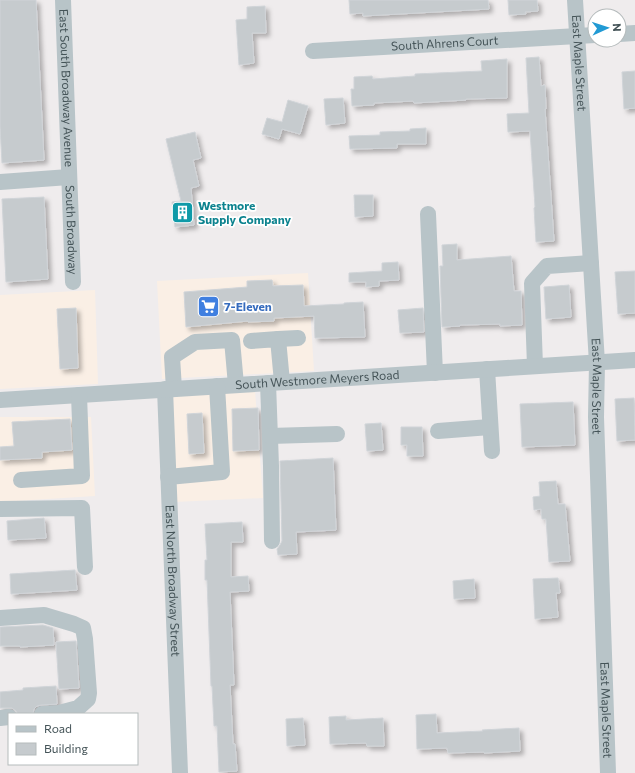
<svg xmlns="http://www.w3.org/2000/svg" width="635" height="773" font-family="Commissioner,sans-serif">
	<defs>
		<filter id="shadow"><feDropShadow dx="3.5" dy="3.5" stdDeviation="2" flood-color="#0004"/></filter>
	</defs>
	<rect width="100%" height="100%" fill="#efeced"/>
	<g fill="#faefe5">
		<polygon points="308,273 314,371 162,379 157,281"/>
		<polygon points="95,290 98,384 0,389 0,295"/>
		<polygon points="255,390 263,498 174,502 170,396"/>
		<polygon points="0,417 91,417 95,496 0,502"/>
	</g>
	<g fill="#c6cbce" stroke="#d0d4d8" filter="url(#shadow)">
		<polygon points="0,0 36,0 44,160 2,163 0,127"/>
		<polygon points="349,0 488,0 489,9 363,16 363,13 350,14"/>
		<polygon points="508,0 537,0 538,11 525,12 526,14 509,15"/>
		<polygon points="265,6 266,33 252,33 254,63 239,65 236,20 247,19 247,7"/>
		<polygon points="539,57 541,86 545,85 546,109 545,109 554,241 536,242 534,208 535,207 530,131 508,132 507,114 529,113 526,58"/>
		<polygon points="507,59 507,98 466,99 466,100 414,103 413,101 374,103 374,105 352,106 351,89 354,89 354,77 372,76 373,79 415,76 415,74 482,71 481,61"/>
		<polygon points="635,71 635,108 624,109 622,72"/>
		<polygon points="343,98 345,123 326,125 324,99"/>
		<polygon points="288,100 308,106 300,134 282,129 279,139 262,134 267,118 282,122"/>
		<polygon points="426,128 426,144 397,144 397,148 350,149 349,136 380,135 380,132 410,131 410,129"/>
		<polygon points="195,132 201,158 193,160 199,186 191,188 194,225 175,227 172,202 181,201 166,139"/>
		<polygon points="354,195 373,195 373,216 355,217"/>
		<polygon points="44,197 48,279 6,282 2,199"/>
		<polygon points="457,244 457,260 511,256 514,291 521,291 522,325 500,326 500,324 460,325 460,326 442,327 440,266 443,266 442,245"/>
		<polygon points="398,262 399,280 379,281 379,286 366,287 366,282 349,282 349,273 382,271 382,263"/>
		<polygon points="635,271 635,313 618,314 615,272"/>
		<polygon points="272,280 273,286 303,285 304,306 344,304 344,303 363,302 365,337 315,338 314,316 274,318 274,321 248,322 248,321 186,327 184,292 247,287 247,281"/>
		<polygon points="569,285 571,317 546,319 544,287"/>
		<polygon points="76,308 78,368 60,369 57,309"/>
		<polygon points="423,308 424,332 400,333 398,310"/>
		<polygon points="634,398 635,440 617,441 615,399"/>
		<polygon points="573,402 575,445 522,447 520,404"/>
		<polygon points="258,408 259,450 233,451 232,409"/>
		<polygon points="202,413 204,453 189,454 187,414"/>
		<polygon points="70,419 72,450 42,452 42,458 0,460 0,447 14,446 12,422"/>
		<polygon points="381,423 383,450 367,451 365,424"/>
		<polygon points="401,427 422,427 423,456 407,456 407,445 401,445"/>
		<polygon points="333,458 336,530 296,532 297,554 278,555 277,549 280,545 282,541 280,461"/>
		<polygon points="556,481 558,504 565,504 570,561 549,562 546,519 542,519 541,509 534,510 533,497 540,496 539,482"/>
		<polygon points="44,518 46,538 8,540 7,521"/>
		<polygon points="242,522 243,542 231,542 231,577 248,576 249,591 230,592 234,685 230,685 233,744 235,744 237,771 219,772 217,726 214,726 212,686 211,686 207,580 205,580 205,560 207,560 205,524"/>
		<polygon points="75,570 77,590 11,594 10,574"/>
		<polygon points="558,578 560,593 556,593 558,617 535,619 533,579"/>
		<polygon points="474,579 475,598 454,599 453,581"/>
		<polygon points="43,625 53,628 54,645 20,647 20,646 0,646 0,627"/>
		<polygon points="76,641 79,688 59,689 56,642"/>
		<polygon points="56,686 57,704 41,705 37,706 34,709 33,713 18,714 16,711 12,708 0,708 0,692 23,690 23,688"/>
		<polygon points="436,714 437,733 483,731 482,730 519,728 520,751 484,753 484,752 448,753 447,748 417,749 416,715"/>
		<polygon points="346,716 346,720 383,718 384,746 367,746 366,743 330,744 329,717"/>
		<polygon points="303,718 305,745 287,746 286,719"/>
	</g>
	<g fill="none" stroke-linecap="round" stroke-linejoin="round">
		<g stroke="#b8c4c8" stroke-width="16">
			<path id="s1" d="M63,0L73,282"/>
			<path id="s2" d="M575,0L597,363L596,417L608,773"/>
			<polyline points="619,34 635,33"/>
			<path id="s3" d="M313,51L595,35"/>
			<polyline points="0,182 69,177"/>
			<polyline points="428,214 435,373"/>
			<polyline points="278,339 298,338"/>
			<polyline points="251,341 278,339 282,382"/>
			<polyline points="535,366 532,283 547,266 591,263"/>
			<polyline points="487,369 492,451"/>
			<polyline points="268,383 271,466 272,541"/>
			<path id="s4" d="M165,389L180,773"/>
			<polyline points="174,389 172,357 195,342 232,340 236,385"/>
			<path id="s5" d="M0,400L635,360"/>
			<polyline points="438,431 490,427"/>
			<polyline points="270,436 337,434"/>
			<polyline points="168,477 222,472 217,386"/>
			<polyline points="21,480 82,476 79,395"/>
			<polyline points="0,509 82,508 85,567"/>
			<polyline points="0,618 44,615 74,624 83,628 85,639 89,693 88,699 78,708 59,713 42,714"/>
			<polyline points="0,718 9,717"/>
		</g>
	</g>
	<defs>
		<symbol id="building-square" viewBox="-11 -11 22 22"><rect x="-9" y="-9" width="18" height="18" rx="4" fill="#0f9aa8" stroke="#fff"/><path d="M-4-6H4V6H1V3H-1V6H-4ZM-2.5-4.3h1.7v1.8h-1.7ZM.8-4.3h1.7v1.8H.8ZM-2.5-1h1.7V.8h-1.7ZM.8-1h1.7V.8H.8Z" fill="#fff"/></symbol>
		<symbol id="supermarket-square" viewBox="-11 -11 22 22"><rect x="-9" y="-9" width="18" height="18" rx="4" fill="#3f7fe0" stroke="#fff"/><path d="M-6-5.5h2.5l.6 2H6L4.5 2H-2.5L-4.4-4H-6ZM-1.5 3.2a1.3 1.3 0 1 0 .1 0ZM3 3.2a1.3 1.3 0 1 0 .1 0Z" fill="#fff"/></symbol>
	</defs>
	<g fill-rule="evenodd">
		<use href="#building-square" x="170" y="200" width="25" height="25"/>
		<use href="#supermarket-square" x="196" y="294" width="25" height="25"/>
	</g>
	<g text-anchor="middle" stroke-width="3.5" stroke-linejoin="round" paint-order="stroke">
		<g font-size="12" fill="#455458" stroke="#fff">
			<text dy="4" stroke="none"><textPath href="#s3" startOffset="132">South Ahrens Court</textPath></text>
			<text dy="4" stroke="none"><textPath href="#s2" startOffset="63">East Maple Street</textPath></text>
			<text dy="4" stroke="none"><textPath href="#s1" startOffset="88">East South Broadway Avenue</textPath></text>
			<text dy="4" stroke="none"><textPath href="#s1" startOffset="230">South Broadway</textPath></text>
			<text dy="4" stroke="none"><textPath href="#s5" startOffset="318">South Westmore Meyers Road</textPath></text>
			<text dy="4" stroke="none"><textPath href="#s2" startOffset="387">East Maple Street</textPath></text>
			<text dy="4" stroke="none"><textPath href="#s4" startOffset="192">East North Broadway Street</textPath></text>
			<text dy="4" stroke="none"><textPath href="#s2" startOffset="711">East Maple Street</textPath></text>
		</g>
		<g font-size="12" font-weight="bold" fill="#0d838f" stroke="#fff" text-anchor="start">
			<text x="198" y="210">Westmore<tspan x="198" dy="14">Supply Company</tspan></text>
		</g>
		<g font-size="12" font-weight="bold" fill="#366cbe" stroke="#fff" text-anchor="start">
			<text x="224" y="311">7-Eleven</text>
		</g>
	</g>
	<rect x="8" y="713" width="130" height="52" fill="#ffffff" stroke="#b5bbbc"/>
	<rect x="16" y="726" width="20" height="6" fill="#b8c4c8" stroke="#b5bbbc"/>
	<text x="44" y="733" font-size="12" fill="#455458">Road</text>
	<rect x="16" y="743" width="20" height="12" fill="#c6cbce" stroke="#b5bbbc"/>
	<text x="44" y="753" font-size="12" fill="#455458">Building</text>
	<g transform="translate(607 28) rotate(87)"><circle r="19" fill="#ffffff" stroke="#b5bbbc"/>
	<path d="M0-3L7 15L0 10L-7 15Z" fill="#219ad4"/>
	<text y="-6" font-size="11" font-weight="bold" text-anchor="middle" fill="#455458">N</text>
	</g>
</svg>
